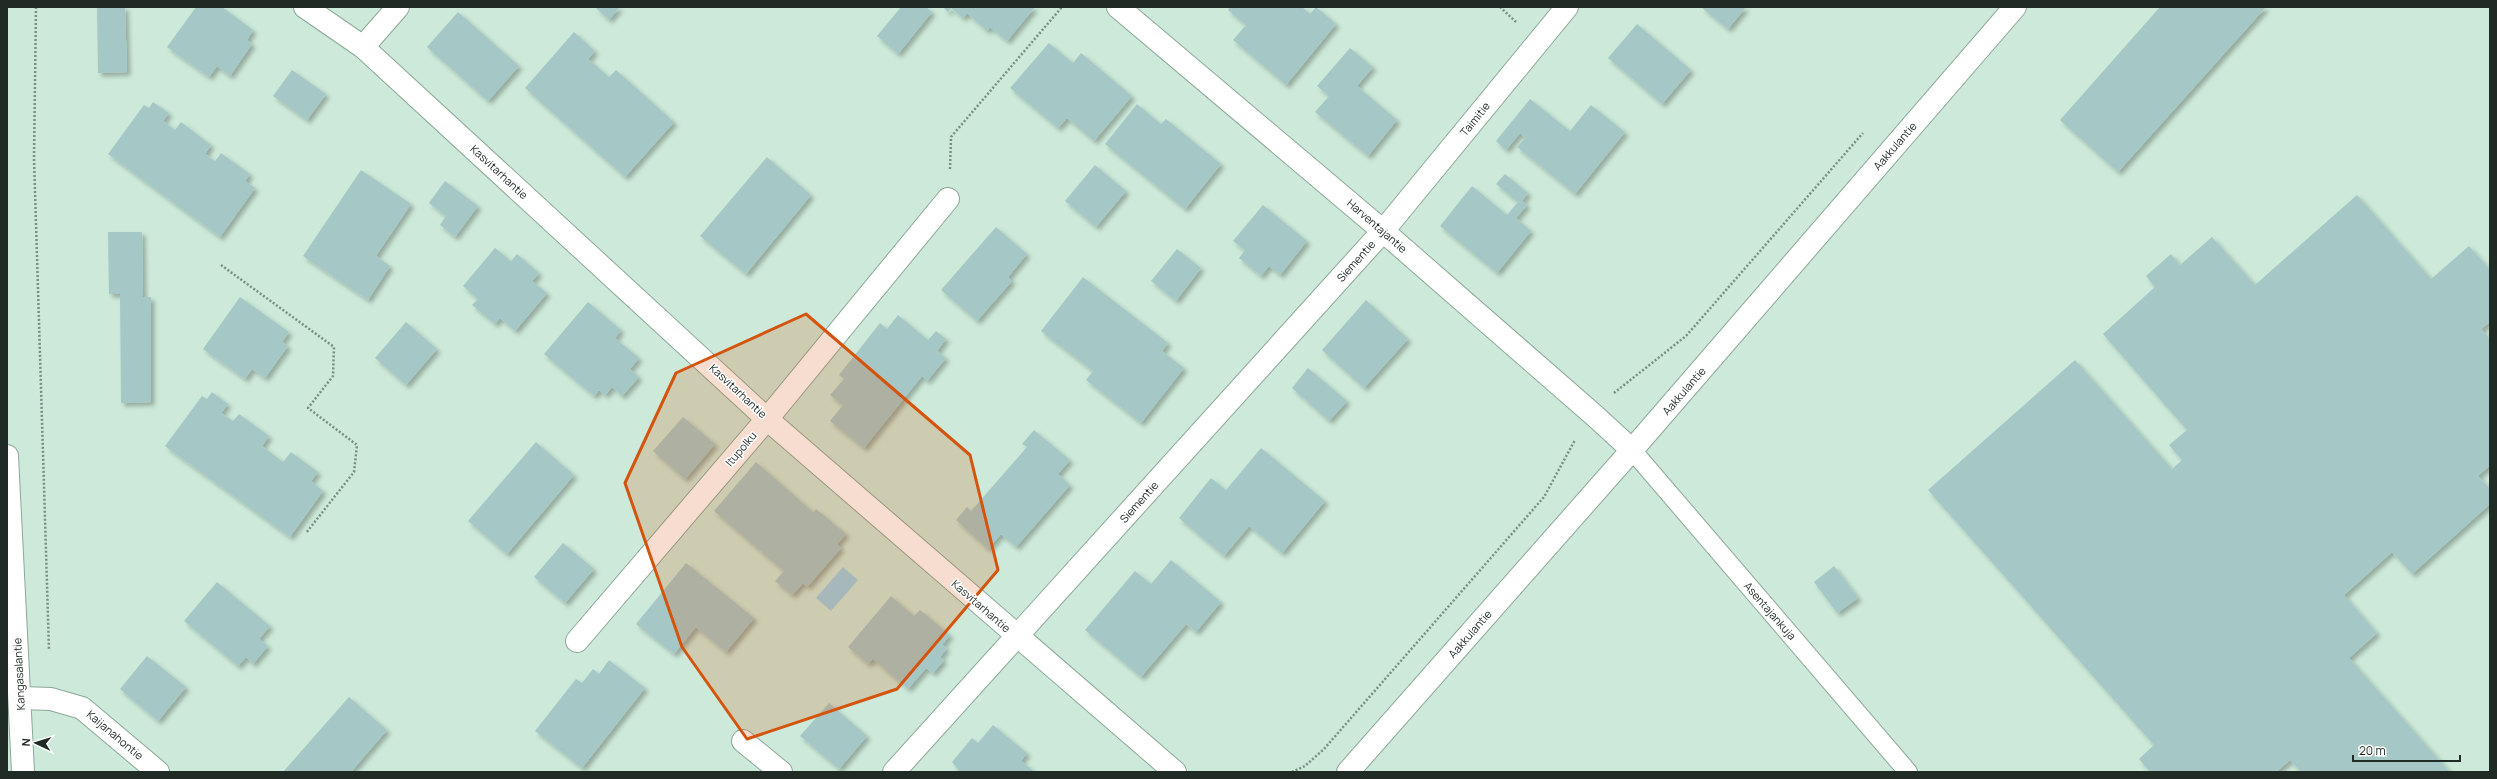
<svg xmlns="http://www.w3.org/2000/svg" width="2497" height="779" font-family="Manrope,sans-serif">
	<defs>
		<filter id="shadow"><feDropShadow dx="3.5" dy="3.5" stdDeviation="2" flood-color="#0004"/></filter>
	</defs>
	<rect width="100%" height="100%" fill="#cce9d9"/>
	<polygon fill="#9dd1e6" points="843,567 858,580 831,611 816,598"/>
	<g fill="#a5c8c6" filter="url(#shadow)">
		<polygon points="97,7 125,7 127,72 98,73"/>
		<polygon points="196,7 222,7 253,30 247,40 252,44 230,76 217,66 209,77 167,47"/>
		<polygon points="595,7 620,7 609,20"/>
		<polygon points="901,7 926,7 932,12 898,54 877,36"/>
		<polygon points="943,7 1035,7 1007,41 990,27 987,31 967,13 963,18 951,8 948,12"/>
		<polygon points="1230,7 1302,7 1310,14 1316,7 1336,24 1286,85 1233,40 1246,25 1228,10"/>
		<polygon points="1701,7 1746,7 1728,29"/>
		<polygon points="2160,7 2266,7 2118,172 2060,120"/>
		<polygon points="458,12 519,66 488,101 427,47"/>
		<polygon points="1637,24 1691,70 1662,104 1608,58"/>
		<polygon points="574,32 595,51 588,59 609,77 616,70 674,122 625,177 525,88"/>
		<polygon points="1049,43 1073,63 1081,53 1132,96 1094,141 1067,118 1058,128 1010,88"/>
		<polygon points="1350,48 1373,67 1357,86 1397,120 1368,156 1315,112 1329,96 1317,86"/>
		<polygon points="292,70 326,94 307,120 273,96"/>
		<polygon points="1530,99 1570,131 1591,105 1625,132 1575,194 1517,147 1525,138 1520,133 1506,150 1496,141"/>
		<polygon points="153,102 169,113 163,121 175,130 181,122 211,145 205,154 215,161 221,153 250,174 245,181 255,188 220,237 108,154 144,105 149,108"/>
		<polygon points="1137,104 1161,124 1166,119 1221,164 1185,209 1105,144"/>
		<polygon points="767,157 811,195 746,274 700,236"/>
		<polygon points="1095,165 1126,191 1096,227 1065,201"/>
		<polygon points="361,170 411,204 376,256 390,266 368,300 303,256"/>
		<polygon points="1505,174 1528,193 1522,201 1527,205 1516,218 1531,231 1497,273 1440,226 1472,186 1507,215 1518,202 1496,184"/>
		<polygon points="445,181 478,206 455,237 440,225 446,216 429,203"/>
		<polygon points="2357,195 2431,279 2469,246 2490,270 2490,322 2481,329 2490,339 2490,465 2478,476 2490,489 2490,504 2412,574 2392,552 2344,595 2377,633 2349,658 2450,772 2301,772 2290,760 2276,772 2150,772 2139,759 2154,745 1928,490 2075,360 2172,469 2182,460 2169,445 2187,430 2103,334 2155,287 2146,276 2171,254 2180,265 2212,237 2255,285"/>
		<polygon points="1263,205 1307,241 1280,275 1269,266 1261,276 1239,258 1245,250 1233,241"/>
		<polygon points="996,227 1027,254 1008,277 1012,281 977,321 941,290"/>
		<polygon points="108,232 142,232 143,297 151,297 151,402 121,403 120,294 109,294"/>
		<polygon points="495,248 511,261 517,254 539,273 532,281 547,293 515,331 500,318 495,324 472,305 478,299 463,286"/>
		<polygon points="1177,249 1201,268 1176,301 1151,281"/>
		<polygon points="1083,277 1168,343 1162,351 1184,368 1141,423 1086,380 1093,371 1041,331"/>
		<polygon points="240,297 289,332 282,342 288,346 265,378 252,369 245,379 203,349"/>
		<polygon points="1366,300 1408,339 1364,388 1322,350"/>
		<polygon points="588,302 621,330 615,338 639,358 630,369 639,377 622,396 612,387 605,395 599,390 594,396 544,354"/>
		<polygon points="898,315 928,340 936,331 946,339 937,351 946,358 927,381 922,376 864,448 830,421 843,405 830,395 844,379 839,375 880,323 887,329"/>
		<polygon points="406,322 437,349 406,385 375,358"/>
		<polygon points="1308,368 1347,401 1329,421 1292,388"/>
		<polygon points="212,392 228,404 221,413 233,421 239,414 269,436 262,446 283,462 291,452 318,472 311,481 323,491 290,537 165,446 202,396 207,399"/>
		<polygon points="683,417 715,444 685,479 653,451"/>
		<polygon points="1034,430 1070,460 1058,474 1070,485 1016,547 1001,534 988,549 956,520 967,507 971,511 1027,447 1022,444"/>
		<polygon points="536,442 574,475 507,554 468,521"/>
		<polygon points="1261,448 1325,501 1282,553 1249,526 1224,556 1179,518 1211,478 1226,490"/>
		<polygon points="756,462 813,512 816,509 846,534 837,544 841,548 807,587 803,583 792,595 775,581 784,571 714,511"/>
		<polygon points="563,543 594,569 565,603 534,577"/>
		<polygon points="1171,560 1221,602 1196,632 1186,624 1141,677 1085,630 1135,571 1151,584"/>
		<polygon points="686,563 754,618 726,652 696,627 674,654 636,624"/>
		<polygon points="1834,566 1858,598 1837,613 1814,582"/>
		<polygon points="217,582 270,626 259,639 268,646 253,664 246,657 238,666 184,621"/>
		<polygon points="891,596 914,616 920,610 950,635 942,645 947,648 940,657 944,660 933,673 926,668 908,689 873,659 868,664 848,647"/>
		<polygon points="147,656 186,687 158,721 120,689"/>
		<polygon points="609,660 645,688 582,768 535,731 576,679 582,683 593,669 599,674"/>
		<polygon points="349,697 387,730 351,772 283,772"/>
		<polygon points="829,703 867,736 839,769 800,736"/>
		<polygon points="993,725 1027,753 1021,761 1035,772 960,772 952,762 972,738 978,743"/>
	</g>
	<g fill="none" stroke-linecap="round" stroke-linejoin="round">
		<defs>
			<polyline id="service" points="1632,450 1908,772"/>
			<g id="minor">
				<polyline points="305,7 363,47 767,419 1175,772"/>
				<polyline points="1118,7 1383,231 1595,416 1632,450"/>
				<polyline points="363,47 398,7"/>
				<polyline points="577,641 767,419 948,199"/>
				<polyline points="21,698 51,699 82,708 158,772"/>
				<polyline points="743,741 781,772"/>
				<polyline points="894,772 1383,231 1567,7"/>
			</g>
			<polyline id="tertiary" points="1348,772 1632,450 2015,7"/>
			<polyline id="primary" points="7,456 23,772"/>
		</defs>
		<use href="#service" stroke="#8ca899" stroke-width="20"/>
		<use href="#minor" stroke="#8ca899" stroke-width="24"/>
		<use href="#tertiary" stroke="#8ca899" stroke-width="24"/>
		<use href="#primary" stroke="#8ca899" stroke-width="24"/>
		<g stroke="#798d82" stroke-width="2.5" stroke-dasharray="2 2" stroke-linecap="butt">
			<polyline points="36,7 34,158 49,650"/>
			<polyline points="1500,7 1516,22"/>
			<polyline points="950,169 951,137 1062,7"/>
			<polyline points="221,265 334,347 333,376 308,408 357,445 354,472 306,533"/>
			<polyline points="1614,393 1686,336 1863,133"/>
			<polyline points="1292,772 1305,766 1324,749 1544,497 1575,440"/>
		</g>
		<use href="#service" stroke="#fff" stroke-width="18"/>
		<use href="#minor" stroke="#fff" stroke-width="22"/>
		<use href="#tertiary" stroke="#fff" stroke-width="22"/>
		<use href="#primary" stroke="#fff" stroke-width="22"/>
	</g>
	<path fill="#d4540e" fill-opacity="0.2" stroke="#d4540e" stroke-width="3" stroke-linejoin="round" d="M806,314L970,455L998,570L897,689L747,739L682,647L625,483L676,373Z"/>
	<g text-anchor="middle" stroke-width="3" stroke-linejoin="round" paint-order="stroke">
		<g font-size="11" fill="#202b25" stroke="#fff">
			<text transform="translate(1475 119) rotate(-51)" y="4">Taimitie</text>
			<text transform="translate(1895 146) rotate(-49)" y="4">Aakkulantie</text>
			<text transform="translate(499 172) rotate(43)" y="4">Kasvitarhantie</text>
			<text transform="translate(1377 226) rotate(41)" y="4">Harventajantie</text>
			<text transform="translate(1356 261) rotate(-48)" y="4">Siementie</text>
			<text transform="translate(738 391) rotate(43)" y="4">Kasvitarhantie</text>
			<text transform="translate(1684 391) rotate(-49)" y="4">Aakkulantie</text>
			<text transform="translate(741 449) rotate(-50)" y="4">Itupolku</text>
			<text transform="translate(1139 502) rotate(-48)" y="4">Siementie</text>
			<text transform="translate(981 606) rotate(41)" y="4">Kasvitarhantie</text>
			<text transform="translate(1770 611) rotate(49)" y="4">Asentajankuja</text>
			<text transform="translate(1470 634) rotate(-49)" y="4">Aakkulantie</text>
			<text transform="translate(19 674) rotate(-93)" y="4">Kangasalantie</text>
			<text transform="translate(115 735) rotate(40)" y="4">Kaijanahontie</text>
		</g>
	</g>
	<rect width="2497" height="779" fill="none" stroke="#202b25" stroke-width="16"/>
	<g transform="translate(36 743) rotate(274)" stroke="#ffffff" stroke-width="3" paint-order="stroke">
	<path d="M0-3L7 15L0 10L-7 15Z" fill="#202b25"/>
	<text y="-6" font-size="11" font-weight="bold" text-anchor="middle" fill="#202b25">N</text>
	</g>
	<path d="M2353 755v6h107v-6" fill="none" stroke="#202b25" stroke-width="2"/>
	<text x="2359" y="755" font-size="12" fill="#202b25" stroke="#ffffff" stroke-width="3" paint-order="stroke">20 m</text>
</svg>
